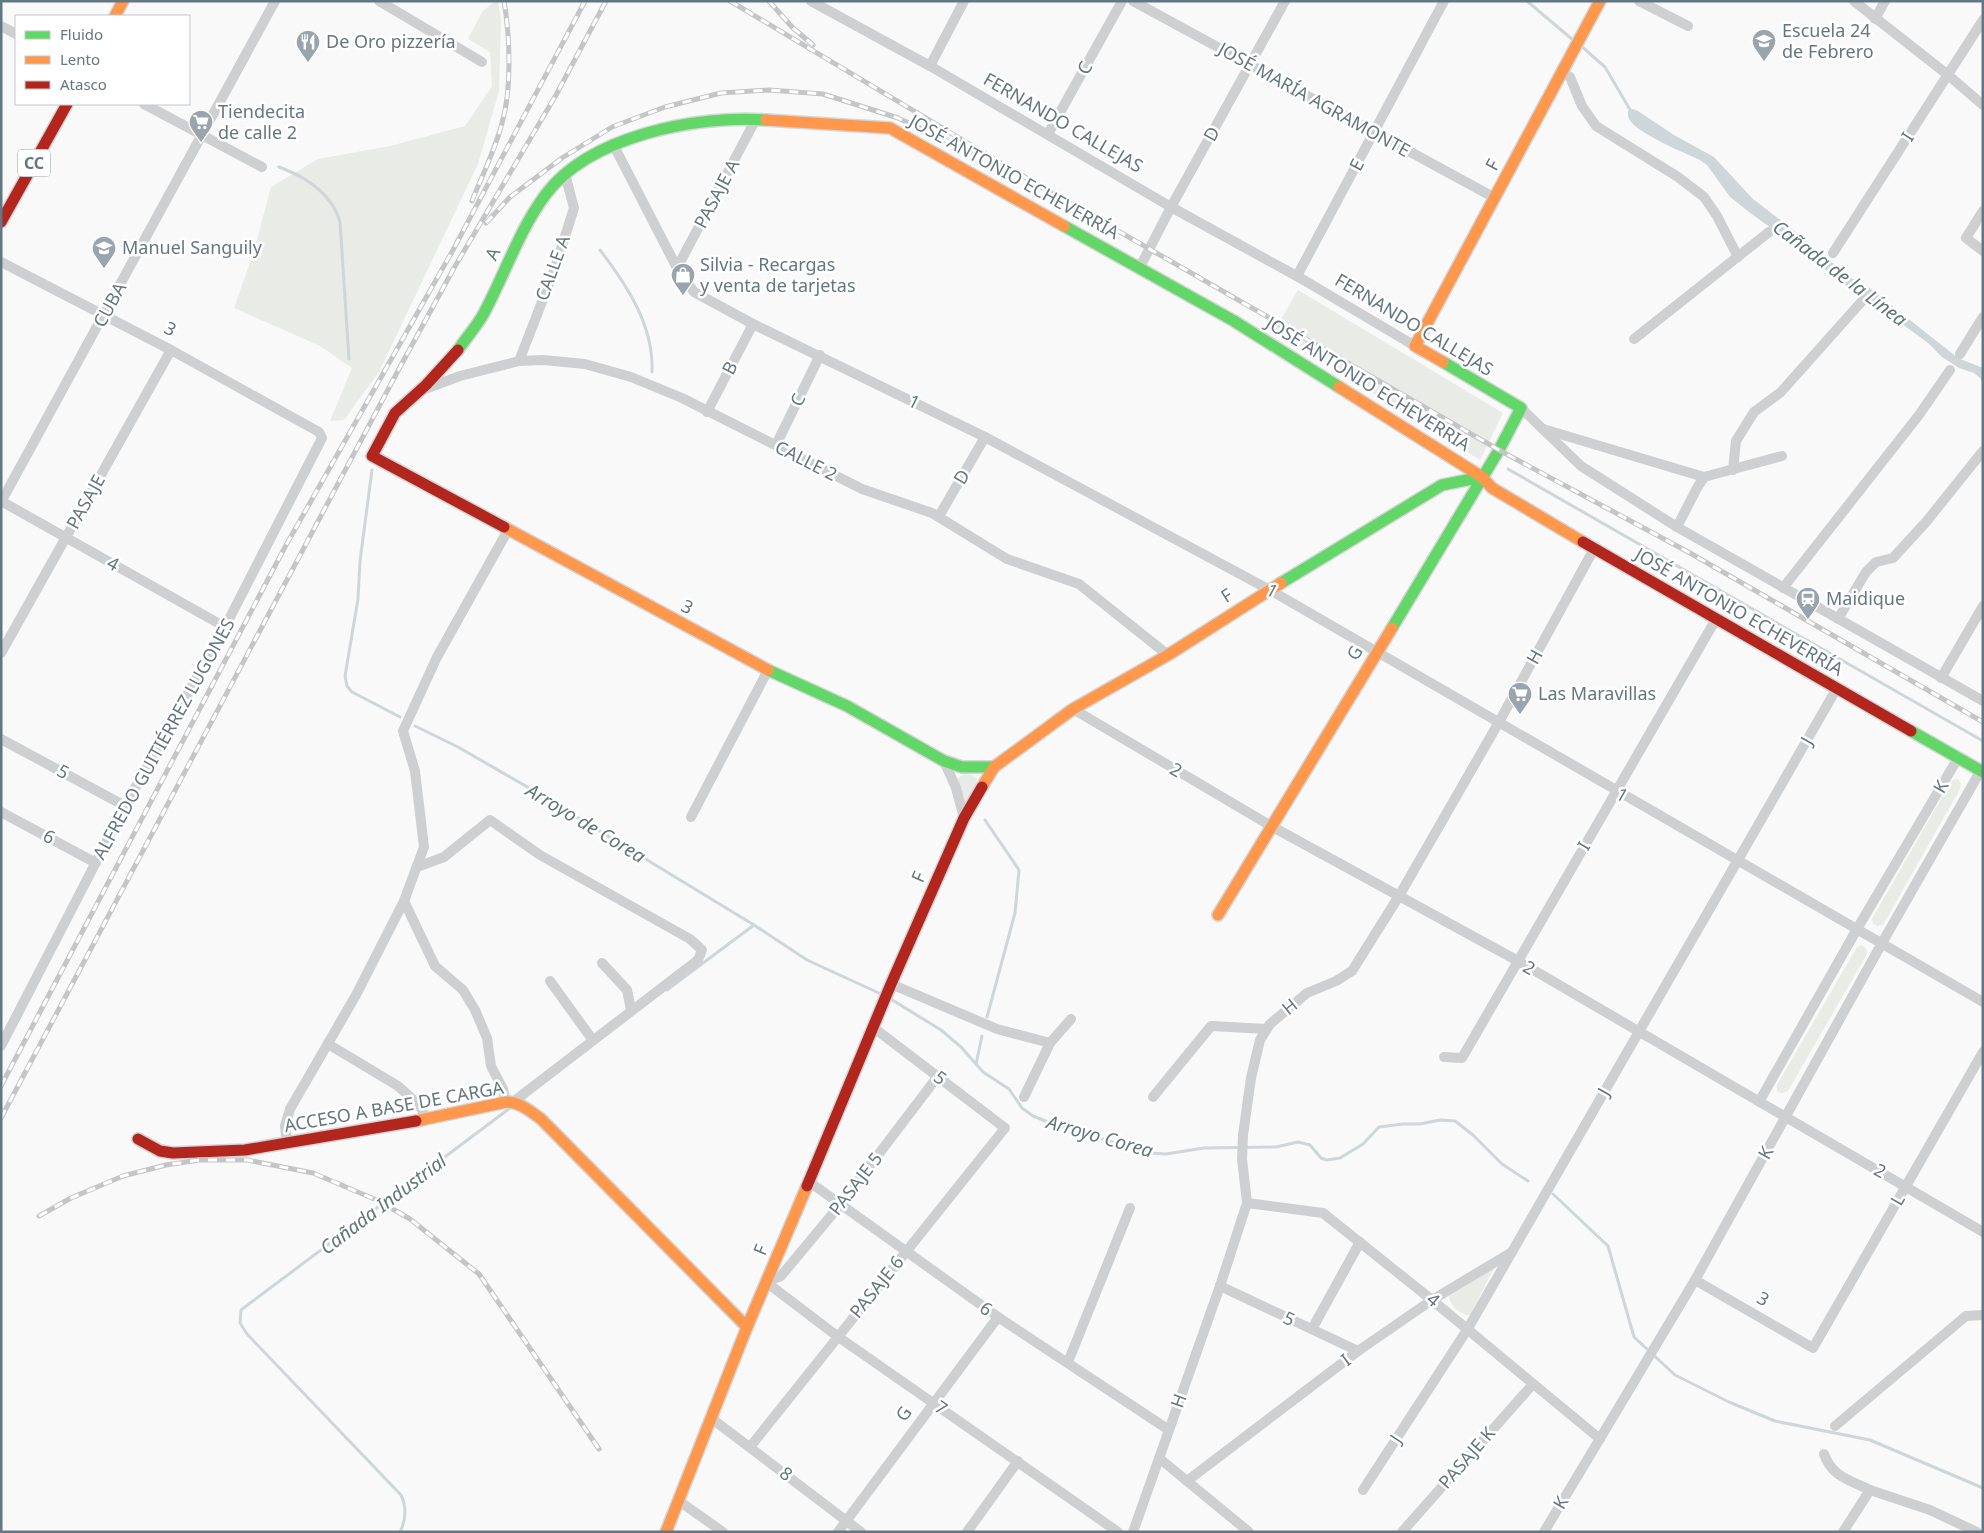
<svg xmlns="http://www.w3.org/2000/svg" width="1984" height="1533" font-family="'Noto Sans',sans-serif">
	<rect width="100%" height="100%" fill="#f9f9f9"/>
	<g fill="#e8ebe6">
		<polygon points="495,1 498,1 501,19 499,91 478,164 379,372 344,420 330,421 352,368 320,346 234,308 254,251 271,187 318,159 390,146 465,126 492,86 490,52 468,39 482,12"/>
		<polygon points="1298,290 1503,413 1480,460 1274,331"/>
		<polygon points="966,773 976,777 977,781 969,799 964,802 956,781 958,778"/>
		<polygon points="1958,779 1961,784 1960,789 1883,925 1877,926 1873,924 1872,919 1949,785 1953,780"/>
		<polygon points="1861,945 1867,949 1867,954 1788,1091 1781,1093 1777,1091 1777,1085 1857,947"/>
		<path d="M1494,1268L1470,1315C1461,1316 1449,1305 1449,1296Z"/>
	</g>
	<path fill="#ced6d9" d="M1633,109L1638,111L1674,135L1714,157L1753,199L1787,225L1851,278L1867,286L1958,358L1983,368V385L1981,379L1974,373L1959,368L1942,357L1928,343L1856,290L1839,282L1817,262L1749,212L1730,197L1707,165L1700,160C1685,153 1636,133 1629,119C1628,116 1628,114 1628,111Z"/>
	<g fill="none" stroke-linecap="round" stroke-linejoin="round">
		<g stroke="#ced6d9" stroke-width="3">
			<polyline points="1527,1 1573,40"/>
			<polyline points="1580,45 1605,67 1632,113"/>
			<path d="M279,167C306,177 332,194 340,222L349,359"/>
			<path d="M600,250C627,285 654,326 652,372"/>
			<polyline points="1508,469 1983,741"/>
			<polyline points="372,470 360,561 358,599 345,676 347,686 352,692 400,717"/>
			<polyline points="415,726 458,747 524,785 754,925 807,960 881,994"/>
			<polyline points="985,820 1019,870 1015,913 987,1017"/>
			<polyline points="667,990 754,925"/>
			<polyline points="889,998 941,1030 961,1047 983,1072 1009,1089 1022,1108 1033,1116 1055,1125 1149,1153 1166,1154 1204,1148 1276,1147 1298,1142 1310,1145 1321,1158 1327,1160 1340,1158 1363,1144 1379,1127 1403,1124 1420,1124 1440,1120 1455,1121 1473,1135 1502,1164 1528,1181"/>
			<polyline points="976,1064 982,1036"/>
			<polyline points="1553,1194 1608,1246 1634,1337 1675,1375 1729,1402 1775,1421 1870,1440 1983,1488"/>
			<path d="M400,1532C406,1520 407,1508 401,1495L247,1334L240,1323L241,1310L510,1108"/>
		</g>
		<defs>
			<g id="fast">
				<polyline points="1064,226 1234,321 1339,387"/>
				<path d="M458,350C466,338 477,326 484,313C505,274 519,230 546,194C590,136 696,115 766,120"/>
				<polyline points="1281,583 1442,485 1482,477"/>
				<polyline points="1392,628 1499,450 1521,408 1443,362"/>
				<polyline points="768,670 847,706 944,761 962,767 994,767"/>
				<polyline points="1911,731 1983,772"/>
			</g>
			<g id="slow">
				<polyline points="115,16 123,1"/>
				<polyline points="766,120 890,128 1064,226"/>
				<polyline points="1443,362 1415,346 1600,1"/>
				<polyline points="1339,387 1482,477 1492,488 1583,542"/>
				<polyline points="504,527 768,670"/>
				<polyline points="982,787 994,767 1073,709 1168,655 1281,583"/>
				<polyline points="1218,915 1392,628"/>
				<path d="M416,1121L506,1102C520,1102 530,1111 541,1119L747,1327"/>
				<polyline points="666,1532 747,1327 807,1186"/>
			</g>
			<g id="jam">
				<polyline points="1,222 67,104"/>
				<polyline points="458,350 426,385 395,413 372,456 504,527"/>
				<polyline points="1583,542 1911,731"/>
				<polyline points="138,1139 160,1151 173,1153 245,1150 416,1121"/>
				<polyline points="807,1186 891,984 964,818 982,787"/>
			</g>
		</defs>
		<use href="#fast" stroke="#d5d6d7" stroke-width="14"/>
		<use href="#slow" stroke="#d5d6d7" stroke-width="14"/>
		<use href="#jam" stroke="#d5d6d7" stroke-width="14"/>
		<g stroke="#cecfd0" stroke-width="10">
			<polyline points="379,1 482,62"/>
			<polyline points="811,1 930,66 1171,207 1302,279 1415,346"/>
			<polyline points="1133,1 1495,198"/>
			<polyline points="1639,1 1688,26"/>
			<polyline points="1854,1 1948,75 1983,105"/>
			<polyline points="1875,19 1885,1"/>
			<polyline points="1,26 16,34"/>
			<polyline points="930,66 964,1"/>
			<polyline points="1562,72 1570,77 1582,106 1596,126 1678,177 1704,197 1717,216 1738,257"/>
			<polyline points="144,104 262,167"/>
			<polyline points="1048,134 1122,1"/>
			<polyline points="613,144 677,268 694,292 753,324 985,437 1270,590 1983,1002"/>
			<polyline points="1983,211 1966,238 1983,251"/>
			<polyline points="1833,253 1983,20"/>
			<polyline points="1,262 171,350 319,432 322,438 225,627 125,806 1,1046"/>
			<polyline points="1140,267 1171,207 1285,1"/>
			<polyline points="677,268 756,119"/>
			<polyline points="1297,276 1444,1"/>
			<polyline points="1634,339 1769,232"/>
			<polyline points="1960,354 1983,317"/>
			<polyline points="519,361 554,271 574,208 565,174"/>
			<polyline points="425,389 460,376 519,361 543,360 585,364 631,377 682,398 862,489 932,513 1007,559 1079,584 1168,655"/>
			<polyline points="1521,408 1581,466 1677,527 1983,701"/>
			<polyline points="707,412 753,324"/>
			<polyline points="1543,429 1704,477 1782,456"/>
			<polyline points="776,445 820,355"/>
			<polyline points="1733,470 1736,441 1754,412 1781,392 1863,300"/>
			<polyline points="1,501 225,627"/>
			<polyline points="1,502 275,1"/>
			<polyline points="939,516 985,437"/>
			<polyline points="1677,527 1697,488 1704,477"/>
			<polyline points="1783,588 1919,415 1950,370"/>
			<polyline points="1838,619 1866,572 1876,562 1893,558 1926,522 1983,451"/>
			<polyline points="1,653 171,350"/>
			<polyline points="1941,678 1983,606"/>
			<polyline points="1073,709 1271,826 1518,961 1983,1232"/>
			<polyline points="1,739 125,806"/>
			<polyline points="944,761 956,788 964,818"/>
			<polyline points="1,812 96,863"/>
			<polyline points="691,817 768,670"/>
			<polyline points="417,867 444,857 490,820 540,855 690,939 702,950 698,960 513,1102"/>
			<polyline points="404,901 435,966 463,990 475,1010 487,1038 491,1066 503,1089 506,1102"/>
			<polyline points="602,963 627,990 631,1010"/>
			<polyline points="550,981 592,1039"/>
			<polyline points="891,984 997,1029 1050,1043"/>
			<polyline points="328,1044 398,1086 420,1106 426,1119"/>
			<polyline points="1444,1057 1462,1058 1716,619"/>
			<polyline points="1024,1097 1050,1043 1071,1019"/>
			<polyline points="1153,1097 1211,1026 1267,1029"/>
			<polyline points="1759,1102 1857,929 1958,758"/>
			<polyline points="287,1144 285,1126 290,1109 356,995 404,901 424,847 415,771 403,731 437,657 508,530"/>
			<polyline points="808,1181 998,1317 1169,1430"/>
			<polyline points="1247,1203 1323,1213 1432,1300 1600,1439"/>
			<polyline points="1695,1280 1813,1348 1983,1052"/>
			<polyline points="766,1282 837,1336 1118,1532"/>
			<polyline points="766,1282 781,1276 840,1205 938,1076"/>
			<polyline points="1220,1286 1358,1351"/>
			<polyline points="1312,1329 1360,1242"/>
			<polyline points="1068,1362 1130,1208"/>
			<polyline points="711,1418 861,1532"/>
			<polyline points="1835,1426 1966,1316 1983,1315"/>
			<polyline points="750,1447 1005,1128 874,1028"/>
			<path d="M1824,1454C1832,1477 1850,1480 1870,1490L1843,1532"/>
			<polyline points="1159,1458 1249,1532"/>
			<polyline points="1187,1481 1358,1351 1432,1300 1512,1252"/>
			<polyline points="1363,1490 1467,1330 1837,688"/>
			<polyline points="1870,1490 1930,1510 1977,1532"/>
			<polyline points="679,1501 723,1532"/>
			<polyline points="838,1532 998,1317"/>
			<polyline points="967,1532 1018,1461"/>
			<polyline points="1133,1532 1220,1286 1247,1203 1242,1159 1243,1135 1251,1078 1260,1040 1270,1024 1307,993 1336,981 1352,971 1399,896 1499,722 1594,549"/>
			<polyline points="1402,1532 1533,1384"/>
			<polyline points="1544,1532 1695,1280 1882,943 1981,770"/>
		</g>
		<use href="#fast" stroke="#63d668" stroke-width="11"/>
		<use href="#slow" stroke="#ff974d" stroke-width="11"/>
		<use href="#jam" stroke="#b3261e" stroke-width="11"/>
		<defs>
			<g id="rail">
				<polyline points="730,1 1033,182 1499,450 1690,553 1983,722"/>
				<polyline points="769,1 792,27 813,45"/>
				<path d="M472,201C482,176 495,150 502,123C512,88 510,37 504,1"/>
				<polyline points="486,223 510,197 562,158 612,127 665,107 721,93 769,90 823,94 898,118 971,152"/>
				<polyline points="1,1086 285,547 453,250 585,1"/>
				<polyline points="1,1118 400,367 454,268 556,95 606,1"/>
				<polyline points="39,1216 71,1198 123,1176 166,1165 199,1160 247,1160 313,1173 379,1201 410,1219 479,1274 599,1449"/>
			</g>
		</defs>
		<use href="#rail" stroke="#c3c5c6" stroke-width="5"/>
		<use href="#rail" stroke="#fff" stroke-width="3" stroke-dasharray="9" stroke-linecap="butt"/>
	</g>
	<defs>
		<symbol id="school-pin" viewBox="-11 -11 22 30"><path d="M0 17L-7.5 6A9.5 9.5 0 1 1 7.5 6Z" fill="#99a4ac" stroke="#fff"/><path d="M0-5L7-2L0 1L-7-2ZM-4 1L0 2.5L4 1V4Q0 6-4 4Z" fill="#fff"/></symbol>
		<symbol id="restaurant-pin" viewBox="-11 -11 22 30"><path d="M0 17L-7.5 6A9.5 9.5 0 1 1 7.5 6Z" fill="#99a4ac" stroke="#fff"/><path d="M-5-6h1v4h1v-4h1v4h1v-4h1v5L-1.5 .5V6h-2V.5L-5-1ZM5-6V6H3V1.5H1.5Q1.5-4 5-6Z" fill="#fff"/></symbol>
		<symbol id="supermarket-pin" viewBox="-11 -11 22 30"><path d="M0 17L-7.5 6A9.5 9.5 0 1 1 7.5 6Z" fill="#99a4ac" stroke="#fff"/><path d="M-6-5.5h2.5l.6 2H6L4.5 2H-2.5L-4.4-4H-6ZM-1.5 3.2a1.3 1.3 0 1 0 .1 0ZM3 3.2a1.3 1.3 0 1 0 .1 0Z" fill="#fff"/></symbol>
		<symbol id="shop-pin" viewBox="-11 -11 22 30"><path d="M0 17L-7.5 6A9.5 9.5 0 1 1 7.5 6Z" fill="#99a4ac" stroke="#fff"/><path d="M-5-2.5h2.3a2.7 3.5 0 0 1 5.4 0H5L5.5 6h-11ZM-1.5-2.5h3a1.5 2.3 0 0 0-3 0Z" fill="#fff"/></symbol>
		<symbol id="station-pin" viewBox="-11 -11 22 30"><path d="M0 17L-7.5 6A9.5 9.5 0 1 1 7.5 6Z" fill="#99a4ac" stroke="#fff"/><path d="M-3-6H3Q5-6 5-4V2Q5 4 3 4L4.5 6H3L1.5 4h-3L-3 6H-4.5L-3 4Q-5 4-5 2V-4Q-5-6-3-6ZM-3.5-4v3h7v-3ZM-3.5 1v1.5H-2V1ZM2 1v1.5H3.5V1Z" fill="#fff"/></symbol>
	</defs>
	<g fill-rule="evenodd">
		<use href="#school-pin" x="1750" y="27" width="28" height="38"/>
		<use href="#restaurant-pin" x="294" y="28" width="28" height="38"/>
		<use href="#supermarket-pin" x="187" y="108" width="28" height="38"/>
		<use href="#school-pin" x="90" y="234" width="28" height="38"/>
		<use href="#shop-pin" x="669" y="261" width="28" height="38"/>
		<use href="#station-pin" x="1794" y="585" width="28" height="38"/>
		<use href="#supermarket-pin" x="1506" y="680" width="28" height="38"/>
	</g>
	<g text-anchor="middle" stroke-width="5" stroke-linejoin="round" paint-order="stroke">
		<rect fill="#fff" stroke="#939fa8" stroke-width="1" x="18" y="149.5" width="32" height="27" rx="4"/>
		<g font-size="16" font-weight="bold" fill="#657683">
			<text x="34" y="169">CC</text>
		</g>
		<g font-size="18" fill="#657683" stroke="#fff" text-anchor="start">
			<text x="1782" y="37">Escuela 24<tspan x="1782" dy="21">de Febrero</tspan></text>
			<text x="326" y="48">De Oro pizzería</text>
			<text x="218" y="118">Tiendecita<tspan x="218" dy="21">de calle 2</tspan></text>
			<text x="122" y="254">Manuel Sanguily</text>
			<text x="700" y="271">Silvia - Recargas<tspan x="700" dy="21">y venta de tarjetas</tspan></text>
			<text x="1826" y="605">Maidique</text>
			<text x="1538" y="700">Las Maravillas</text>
		</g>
		<g font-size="18" fill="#657683" stroke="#fff">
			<text transform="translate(1085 68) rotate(-61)" y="6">C</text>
			<text transform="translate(1314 100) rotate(29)" y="6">JOSÉ MARÍA AGRAMONTE</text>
			<text transform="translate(1063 123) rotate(30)" y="6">FERNANDO CALLEJAS</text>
			<text transform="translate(1212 134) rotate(-61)" y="6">D</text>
			<text transform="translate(1908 137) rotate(-57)" y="6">I</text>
			<text transform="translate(1357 165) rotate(-62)" y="6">E</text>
			<text transform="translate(1493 165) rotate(-62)" y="6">F</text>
			<text transform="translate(1014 177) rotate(29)" y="6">JOSÉ ANTONIO ECHEVERRÍA</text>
			<text transform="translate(717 194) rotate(-62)" y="6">PASAJE A</text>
			<text transform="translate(493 254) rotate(-64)" y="6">A</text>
			<text transform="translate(553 268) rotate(-70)" y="6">CALLE A</text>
			<text transform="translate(110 305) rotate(-61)" y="6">CUBA</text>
			<text transform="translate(1414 325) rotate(31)" y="6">FERNANDO CALLEJAS</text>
			<text transform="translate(170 329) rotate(28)" y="6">3</text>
			<text transform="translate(730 368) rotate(-63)" y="6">B</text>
			<text transform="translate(1368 384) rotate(32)" y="6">JOSÉ ANTONIO ECHEVERRIA</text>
			<text transform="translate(798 400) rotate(-64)" y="6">C</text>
			<text transform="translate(914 402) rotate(26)" y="6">1</text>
			<text transform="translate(806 461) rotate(27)" y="6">CALLE 2</text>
			<text transform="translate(962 477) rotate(-59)" y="6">D</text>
			<text transform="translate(86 502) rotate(-61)" y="6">PASAJE</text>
			<text transform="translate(113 564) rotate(29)" y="6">4</text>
			<text transform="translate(1272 591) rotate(29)" y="6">1</text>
			<text transform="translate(1227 596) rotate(-33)" y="6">F</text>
			<text transform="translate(687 607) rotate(28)" y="6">3</text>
			<text transform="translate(1739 612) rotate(30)" y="6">JOSÉ ANTONIO ECHEVERRÍA</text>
			<text transform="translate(1355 653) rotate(-59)" y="6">G</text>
			<text transform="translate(1535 657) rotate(-61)" y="6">H</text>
			<text transform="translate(164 739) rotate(-61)" y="6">ALFREDO GUITIÉRREZ LUGONES</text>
			<text transform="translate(1807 741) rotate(-60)" y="6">J</text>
			<text transform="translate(1176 770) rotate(30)" y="6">2</text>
			<text transform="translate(63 772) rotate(29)" y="6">5</text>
			<text transform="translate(1941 787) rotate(-60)" y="6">K</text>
			<text transform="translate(1622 795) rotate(30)" y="6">1</text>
			<text transform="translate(49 837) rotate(29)" y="6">6</text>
			<text transform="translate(1584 846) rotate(-60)" y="6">I</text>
			<text transform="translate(919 877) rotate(-66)" y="6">F</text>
			<text transform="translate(1529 968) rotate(31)" y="6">2</text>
			<text transform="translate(1290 1007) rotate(-39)" y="6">H</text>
			<text transform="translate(940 1078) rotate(37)" y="6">5</text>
			<text transform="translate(1604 1092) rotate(-60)" y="6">J</text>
			<text transform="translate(394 1107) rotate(-10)" y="6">ACCESO A BASE DE CARGA</text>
			<text transform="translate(1766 1153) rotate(-61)" y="6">K</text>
			<text transform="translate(1880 1171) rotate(29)" y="6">2</text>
			<text transform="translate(856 1184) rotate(-52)" y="6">PASAJE 5</text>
			<text transform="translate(1898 1200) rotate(-60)" y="6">L</text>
			<text transform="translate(761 1250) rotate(-68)" y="6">F</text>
			<text transform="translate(877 1287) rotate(-51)" y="6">PASAJE 6</text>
			<text transform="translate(1763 1299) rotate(30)" y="6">3</text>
			<text transform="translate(1433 1300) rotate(40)" y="6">4</text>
			<text transform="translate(986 1309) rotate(35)" y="6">6</text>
			<text transform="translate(1289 1319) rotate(25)" y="6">5</text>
			<text transform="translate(1346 1360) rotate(-37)" y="6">I</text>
			<text transform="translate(1179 1401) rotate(-70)" y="6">H</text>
			<text transform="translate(941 1408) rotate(35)" y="6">7</text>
			<text transform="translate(904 1414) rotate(-53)" y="6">G</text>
			<text transform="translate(1396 1439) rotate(-57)" y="6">J</text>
			<text transform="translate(1467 1458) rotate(-49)" y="6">PASAJE K</text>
			<text transform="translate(786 1474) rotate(37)" y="6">8</text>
			<text transform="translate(1561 1503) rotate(-59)" y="6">K</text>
		</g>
		<g font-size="19" font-style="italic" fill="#60757c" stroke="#fff">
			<text transform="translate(1840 273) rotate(37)" y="7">Cañada de la Línea</text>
			<text transform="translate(586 823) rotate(31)" y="7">Arroyo de Corea</text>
			<text transform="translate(1100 1136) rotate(16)" y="7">Arroyo Corea</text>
			<text transform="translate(383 1204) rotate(-37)" y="7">Cañada Industrial</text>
		</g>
	</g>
	<rect width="1984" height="1533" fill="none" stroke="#657683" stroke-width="5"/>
	<rect x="15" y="15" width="175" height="90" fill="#ffffff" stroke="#c1c8cd"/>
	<rect x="25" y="31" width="25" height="8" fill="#63d668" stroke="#c1c8cd"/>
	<text x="60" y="40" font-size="15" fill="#657683">Fluido</text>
	<rect x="25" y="56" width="25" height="8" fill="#ff974d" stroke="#c1c8cd"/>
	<text x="60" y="65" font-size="15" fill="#657683">Lento</text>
	<rect x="25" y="81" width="25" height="8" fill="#b3261e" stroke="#c1c8cd"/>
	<text x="60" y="90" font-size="15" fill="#657683">Atasco</text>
</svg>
